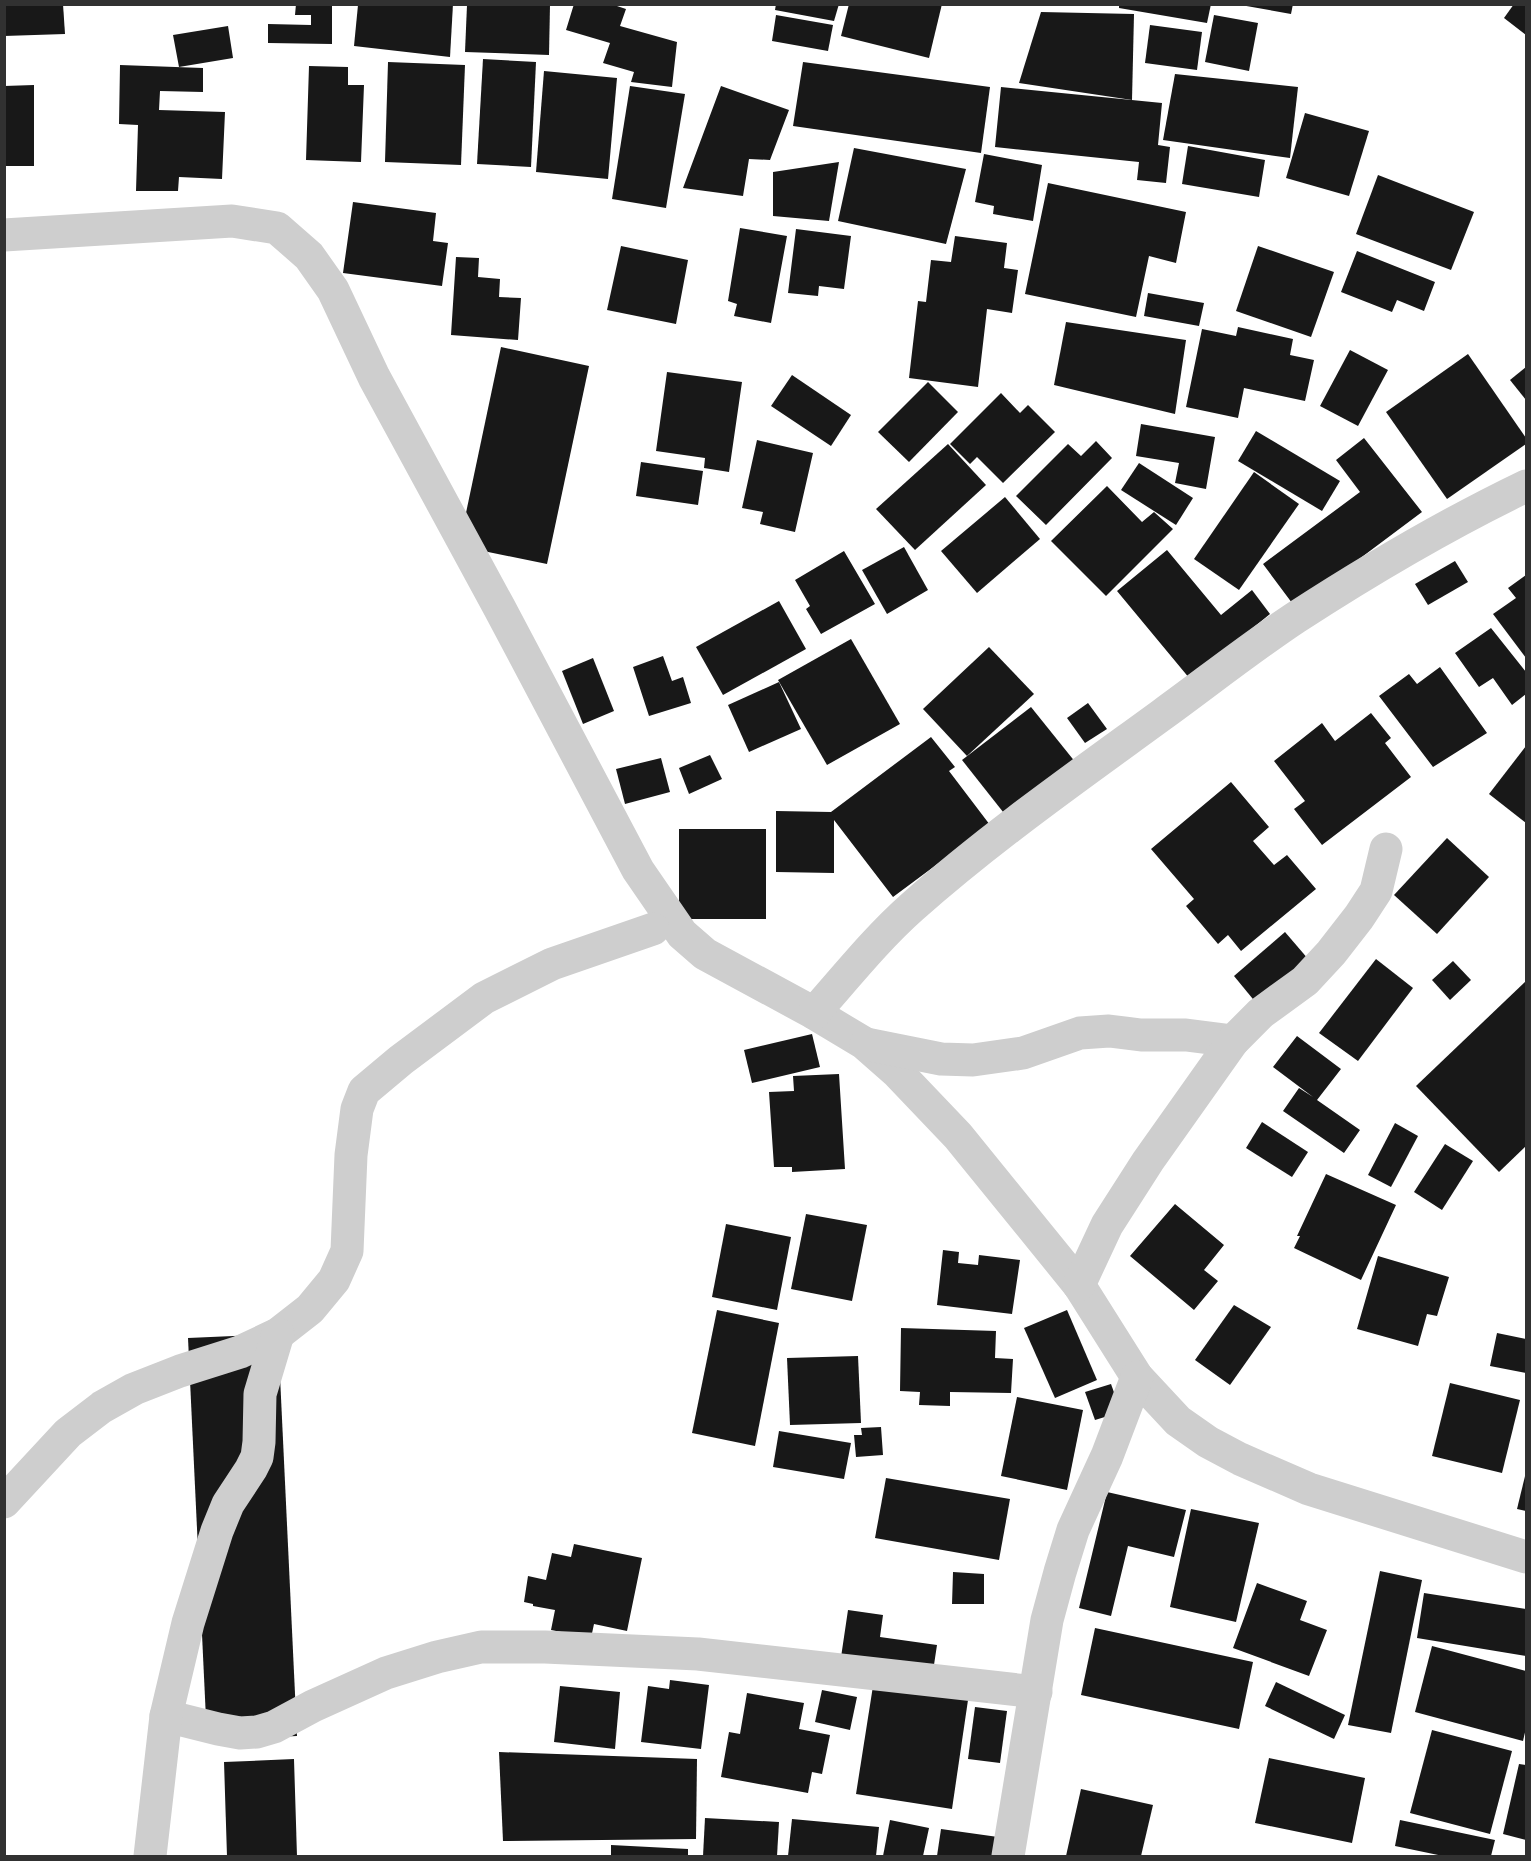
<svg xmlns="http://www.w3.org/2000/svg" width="1531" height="1861" font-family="Barlow,sans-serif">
	<rect width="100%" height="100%" fill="#fff"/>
	<g fill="#181818">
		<polygon points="4,4 63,4 65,34 4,36"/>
		<polygon points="296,4 332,4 332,44 268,43 268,24 311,25 311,15 295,15"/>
		<polygon points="453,4 450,57 354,46 358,5"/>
		<polygon points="574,4 611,4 626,9 620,26 677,42 672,87 631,82 634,72 603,63 610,43 566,30"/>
		<polygon points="776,4 839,4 834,21 775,10"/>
		<polygon points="849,4 942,4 929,58 841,36"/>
		<polygon points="1119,4 1211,4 1207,23 1119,8"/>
		<polygon points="1235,4 1293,4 1291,14"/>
		<polygon points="1514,4 1526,4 1526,35 1504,18"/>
		<polygon points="467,5 550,5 549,55 465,52"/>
		<polygon points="1041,12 1134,14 1132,100 1019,83"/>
		<polygon points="776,15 833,25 828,51 772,41"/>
		<polygon points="1214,15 1258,23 1249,71 1205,62"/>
		<polygon points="1150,25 1202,32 1197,70 1145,63"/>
		<polygon points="228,26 233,58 179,67 173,35"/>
		<polygon points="483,59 536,62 531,167 477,164"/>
		<polygon points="388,62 465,65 461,165 385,162"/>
		<polygon points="803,62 990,87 981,153 793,126"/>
		<polygon points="120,65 203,68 203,92 160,91 159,110 225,112 222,179 179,177 178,191 136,191 138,125 119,124"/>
		<polygon points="309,66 348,67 348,85 364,85 361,162 306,160"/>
		<polygon points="544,71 617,78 608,179 536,172"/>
		<polygon points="1175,74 1298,87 1290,158 1163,140"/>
		<polygon points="34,85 34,166 4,166 4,86"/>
		<polygon points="630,86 685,94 666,208 612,199"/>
		<polygon points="721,86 789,110 770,160 749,159 743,196 683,188"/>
		<polygon points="1001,87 1162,103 1158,145 1170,147 1166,183 1137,180 1139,162 995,147"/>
		<polygon points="1305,113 1369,131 1349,196 1286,178"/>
		<polygon points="1188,146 1265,160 1259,197 1182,184"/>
		<polygon points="854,148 966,169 946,244 838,221"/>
		<polygon points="984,154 1042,165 1033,221 993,214 994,206 975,202"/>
		<polygon points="839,162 829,221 773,216 773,172"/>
		<polygon points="1378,175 1474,212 1451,270 1356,234"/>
		<polygon points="1048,183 1186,212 1176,263 1149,256 1136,317 1025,294"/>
		<polygon points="353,202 436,213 433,241 448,243 442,286 343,273"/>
		<polygon points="740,228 787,236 771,323 734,316 737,304 728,301"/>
		<polygon points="796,229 851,236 844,289 819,286 818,296 788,293"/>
		<polygon points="955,236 1007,243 1004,268 1018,270 1012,313 987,309 978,387 909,378 918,301 926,302 931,260 951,262"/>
		<polygon points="621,246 688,260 676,324 607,310"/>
		<polygon points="1258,246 1334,272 1311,337 1236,311"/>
		<polygon points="1357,251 1435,282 1424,311 1397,300 1392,312 1341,292"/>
		<polygon points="456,257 479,258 478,277 500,279 499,297 521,298 518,340 451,335"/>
		<polygon points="1148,293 1204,303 1199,326 1144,316"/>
		<polygon points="1066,322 1186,340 1175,414 1054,385"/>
		<polygon points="1238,327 1293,339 1290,355 1314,360 1305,401 1244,388 1238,418 1186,407 1202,329 1236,336"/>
		<polygon points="501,347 589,366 547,564 459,546"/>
		<polygon points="1350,350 1388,370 1358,426 1320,406"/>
		<polygon points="1468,354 1526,438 1526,444 1447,499 1386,412"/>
		<polygon points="1526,367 1526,400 1510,380"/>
		<polygon points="667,372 742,382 729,472 704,468 705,458 656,451"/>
		<polygon points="792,375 851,415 831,446 771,406"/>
		<polygon points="928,382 958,412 909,462 878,432"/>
		<polygon points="1001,393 1020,413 1028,405 1055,432 1003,483 977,457 970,464 950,444"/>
		<polygon points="1141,424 1215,437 1206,489 1175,483 1179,463 1136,456"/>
		<polygon points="1256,431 1340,481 1322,511 1238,461"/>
		<polygon points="1364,438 1422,512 1295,607 1263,564 1360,492 1336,460"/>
		<polygon points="757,440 813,453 795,532 760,524 763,512 742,508"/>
		<polygon points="1096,441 1112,458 1046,525 1016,496 1068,444 1081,456"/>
		<polygon points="948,444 986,485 915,550 876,509"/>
		<polygon points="641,462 703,471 698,505 636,496"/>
		<polygon points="1139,463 1193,498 1176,525 1121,490"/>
		<polygon points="1254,472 1299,504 1239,590 1194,559"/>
		<polygon points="1107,486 1142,522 1154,512 1173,529 1106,596 1051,541"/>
		<polygon points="1005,497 1040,539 977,593 941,551"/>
		<polygon points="904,547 928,590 887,614 862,570"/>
		<polygon points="1167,550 1221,615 1252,590 1270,614 1190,679 1117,591"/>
		<polygon points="844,551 875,604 821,634 806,609 810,606 795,580"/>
		<polygon points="1455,561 1468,582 1428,605 1415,584"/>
		<polygon points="1526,575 1526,658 1493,614 1516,598 1508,588"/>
		<polygon points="779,601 806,649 723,695 696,647"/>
		<polygon points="1491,628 1526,672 1526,694 1512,705 1493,678 1479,687 1455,653"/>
		<polygon points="851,639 900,724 827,765 778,680"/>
		<polygon points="989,647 1034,694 967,756 923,709"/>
		<polygon points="663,656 672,681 683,677 691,703 649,716 633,667"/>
		<polygon points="593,658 614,711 583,724 562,671"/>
		<polygon points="1440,667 1487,733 1433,767 1379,696 1409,674 1417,684"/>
		<polygon points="779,682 801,729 749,752 728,705"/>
		<polygon points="1088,703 1107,729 1085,743 1067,718"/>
		<polygon points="1031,707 1076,763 1007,817 962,760"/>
		<polygon points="1371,713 1391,738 1385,743 1411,777 1322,845 1294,809 1305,801 1274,761 1322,723 1335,741"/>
		<polygon points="931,737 955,767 949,771 990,825 893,897 834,820 834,873 776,872 776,811 831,812"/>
		<polygon points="1526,746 1526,823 1489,794"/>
		<polygon points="710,755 722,779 689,794 679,768"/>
		<polygon points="661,758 670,792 625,804 616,769"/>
		<polygon points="1231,782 1269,827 1253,841 1274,865 1287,855 1316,889 1241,951 1228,935 1218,944 1186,906 1194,899 1151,849"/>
		<rect x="679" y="829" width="87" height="90"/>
		<polygon points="1447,838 1489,877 1437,934 1394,895"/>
		<polygon points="1285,932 1309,960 1257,1004 1234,976"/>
		<polygon points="1376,959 1413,988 1358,1061 1319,1033"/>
		<polygon points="1453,961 1471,980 1450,1000 1432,980"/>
		<polygon points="1526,981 1526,1146 1499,1172 1416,1086"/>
		<polygon points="812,1034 820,1067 752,1083 744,1050"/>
		<polygon points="1297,1036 1341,1069 1317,1100 1360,1130 1344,1153 1283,1111 1299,1088 1313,1097 1273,1067"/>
		<polygon points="839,1074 845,1169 792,1172 792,1167 774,1167 769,1092 794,1091 793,1076"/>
		<polygon points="1262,1122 1308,1152 1292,1177 1246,1148"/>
		<polygon points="1395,1123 1418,1136 1391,1187 1368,1175"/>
		<polygon points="1445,1144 1473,1161 1442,1210 1414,1192"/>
		<polygon points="1326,1174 1396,1205 1361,1280 1294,1248 1300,1236 1297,1236"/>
		<polygon points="1175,1204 1224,1245 1204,1270 1218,1281 1194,1310 1130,1256"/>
		<polygon points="806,1214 867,1225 852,1301 791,1289"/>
		<polygon points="726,1224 791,1237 777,1310 712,1297"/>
		<polygon points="943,1250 959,1252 958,1263 978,1265 979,1255 1020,1260 1012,1314 937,1305"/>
		<polygon points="1378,1256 1449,1277 1437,1316 1427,1314 1418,1346 1357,1329"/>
		<polygon points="1234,1305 1271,1327 1230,1385 1195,1360"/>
		<polygon points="717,1310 779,1323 755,1446 692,1433"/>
		<polygon points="1067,1310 1097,1380 1055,1398 1024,1328"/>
		<polygon points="901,1328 996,1331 995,1358 1013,1359 1011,1393 950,1392 950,1406 919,1405 920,1392 900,1391"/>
		<polygon points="1497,1333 1526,1339 1526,1373 1490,1366"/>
		<polygon points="278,1334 297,1736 207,1740 188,1338"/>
		<polygon points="858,1356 861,1423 790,1425 787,1358"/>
		<polygon points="1450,1383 1520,1400 1502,1473 1432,1456"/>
		<polygon points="1111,1384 1121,1412 1095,1420 1085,1392"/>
		<polygon points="1017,1397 1083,1410 1067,1490 1001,1476"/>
		<polygon points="881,1427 883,1455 856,1457 854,1435 862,1435 861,1428"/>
		<polygon points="779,1431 851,1443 844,1479 773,1467"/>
		<polygon points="1526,1472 1526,1511 1517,1509"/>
		<polygon points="886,1478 1010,1499 999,1560 875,1538"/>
		<polygon points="1107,1492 1186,1510 1174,1557 1128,1546 1111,1616 1079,1608"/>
		<polygon points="1191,1509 1259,1523 1236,1622 1170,1607"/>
		<polygon points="574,1544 642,1558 627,1631 594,1624 591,1638 551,1630 555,1610 533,1606 533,1604 524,1602 528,1576 546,1580 552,1553 571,1557"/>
		<polygon points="1380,1571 1422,1580 1391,1733 1348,1725"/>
		<polygon points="953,1572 984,1574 984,1604 952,1604"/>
		<polygon points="1257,1583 1307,1601 1300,1620 1327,1630 1309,1676 1233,1648"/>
		<polygon points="1424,1593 1526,1609 1526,1656 1417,1638"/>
		<polygon points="848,1610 883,1615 880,1637 937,1645 932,1678 840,1664"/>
		<polygon points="1095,1628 1253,1662 1239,1729 1081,1695"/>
		<polygon points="1432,1646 1526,1671 1526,1728 1523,1741 1415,1712"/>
		<polygon points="670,1680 709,1685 701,1749 641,1742 648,1686 669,1689"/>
		<polygon points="1276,1682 1345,1715 1334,1739 1265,1706"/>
		<polygon points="560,1686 620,1692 615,1749 554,1742"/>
		<polygon points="873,1686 968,1700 952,1809 856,1794"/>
		<polygon points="822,1690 857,1697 850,1730 815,1722"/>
		<polygon points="747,1693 804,1703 799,1729 830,1735 822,1774 812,1772 808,1793 721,1777 729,1732 740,1734"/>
		<polygon points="975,1707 1007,1711 1000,1763 968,1759"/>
		<polygon points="1432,1730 1512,1751 1490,1834 1410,1813"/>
		<polygon points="499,1752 697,1759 696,1839 503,1841"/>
		<polygon points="1269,1758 1365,1778 1352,1843 1255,1823"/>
		<polygon points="294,1759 297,1856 227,1856 224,1762"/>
		<polygon points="1519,1764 1526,1765 1526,1840 1503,1834"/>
		<polygon points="1081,1789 1153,1805 1141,1856 1066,1856"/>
		<polygon points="705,1818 779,1822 777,1856 703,1856"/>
		<polygon points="792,1819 879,1827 876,1856 788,1856"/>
		<polygon points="890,1820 929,1828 923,1856 883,1856"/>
		<polygon points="1400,1820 1495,1840 1491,1856 1443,1856 1395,1846"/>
		<polygon points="941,1829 998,1837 995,1856 937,1856"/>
		<polygon points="611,1845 688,1849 688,1856 611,1856"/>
	</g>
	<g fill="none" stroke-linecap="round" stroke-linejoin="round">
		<g stroke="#cecece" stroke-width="33">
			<polyline points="4,235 232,221 277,228 309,256 333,290 374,377 499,607 638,870 682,934 705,954 814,1013 864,1043 897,1072 958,1136 1079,1285 1137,1377 1178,1421 1208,1442 1240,1459 1309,1489 1526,1557"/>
			<path d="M814,1013C846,977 876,939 912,907C991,837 1078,776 1163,714C1207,682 1250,648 1295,618C1369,570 1447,524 1526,486"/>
			<polyline points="866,1044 941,1059 973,1060 1023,1053 1080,1033 1109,1031 1141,1035 1186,1035 1233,1041"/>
			<polyline points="1079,1285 1107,1225 1148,1161 1233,1041 1261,1013 1305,981 1331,953 1359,917 1376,891 1386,849"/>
			<polyline points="4,1502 68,1433 102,1407 134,1389 180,1371 240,1352 278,1334 310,1309 334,1280 347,1251 351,1155 357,1109 364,1091 401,1060 484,998 552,964 653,929"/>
			<polyline points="166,1716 218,1729 240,1733 257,1732 274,1727 313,1706 386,1673 437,1657 481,1647 545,1647 698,1654 1036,1692"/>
			<polyline points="150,1856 166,1716 188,1623 217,1531 228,1504 251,1469 257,1457 259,1442 260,1394 278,1334"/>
			<polyline points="1008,1856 1047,1620 1060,1572 1073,1530 1107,1456 1137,1377"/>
		</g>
	</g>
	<rect width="1531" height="1861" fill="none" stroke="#313131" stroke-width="12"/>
</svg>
